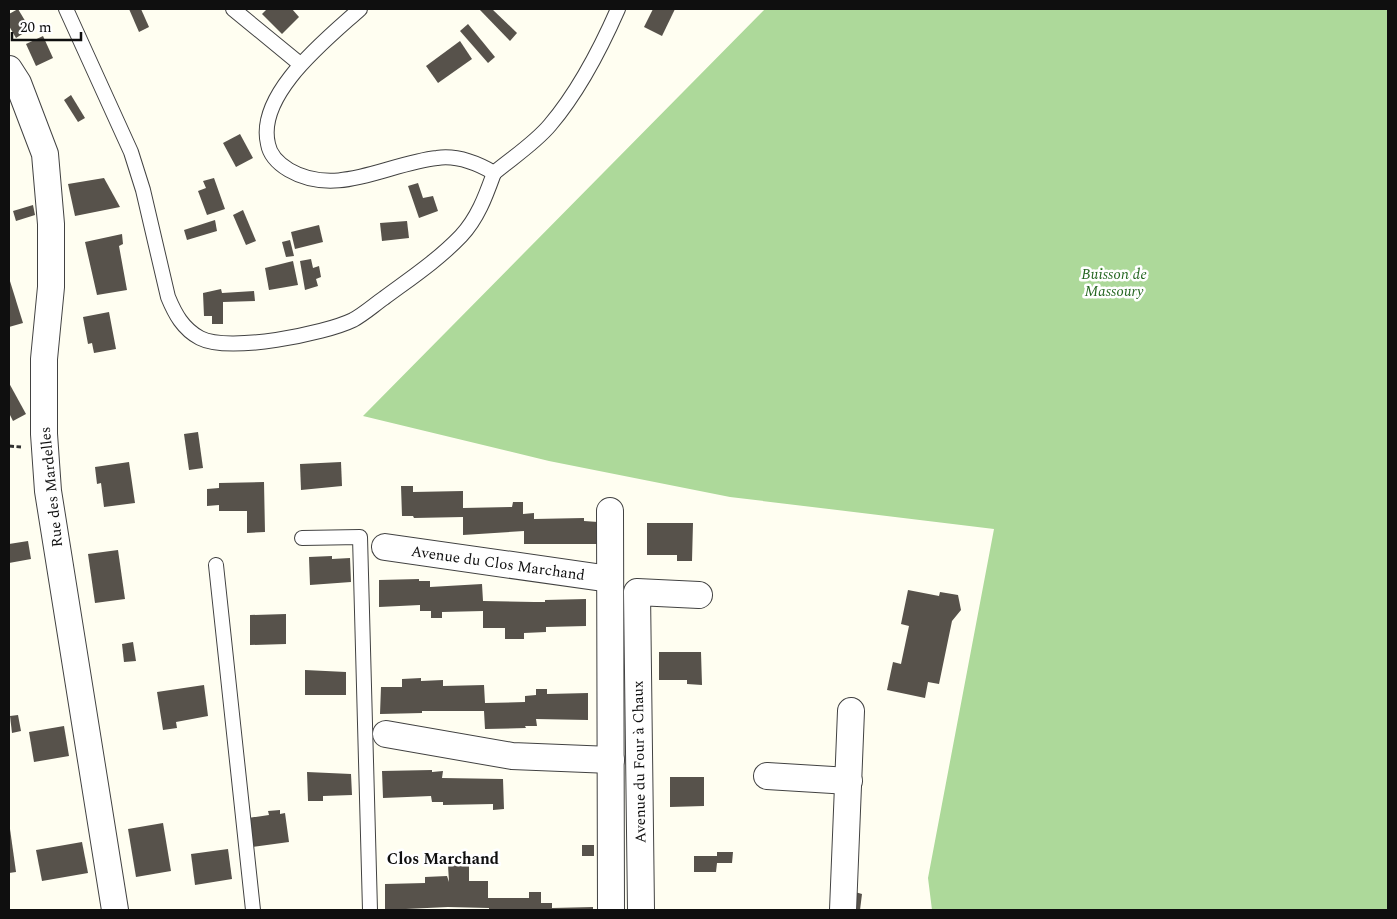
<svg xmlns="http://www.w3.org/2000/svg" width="1397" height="919" font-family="Spectral,serif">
	<rect width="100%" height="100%" fill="#fffef1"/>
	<polygon fill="#add99a" points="765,9 1388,9 1388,910 932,910 928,878 994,529 730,497 549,461 363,416"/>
	<g fill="#57524b">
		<polygon points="18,9 30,29 16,38 9,26 9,14"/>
		<polygon points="129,9 141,9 149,27 139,32"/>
		<polygon points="267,9 292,9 299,17 282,34 262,14"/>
		<polygon points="481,9 492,9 517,33 510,41 480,10"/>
		<polygon points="653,9 675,9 662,36 644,27"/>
		<polygon points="468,24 495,57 488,63 460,31"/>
		<polygon points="43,36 53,58 36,66 26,44"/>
		<polygon points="460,41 472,59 438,83 426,66"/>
		<polygon points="71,95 85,118 78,122 64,100"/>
		<polygon points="240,134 253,158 236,167 223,143"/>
		<polygon points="104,178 120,207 75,216 68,184"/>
		<polygon points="214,178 225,209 207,215 198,191 206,188 203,181"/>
		<polygon points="418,183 423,198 433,196 438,211 419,218 408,186"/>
		<polygon points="33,205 35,215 16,221 13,211"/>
		<polygon points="243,210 256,241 246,245 233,215"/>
		<polygon points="215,220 217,231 187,240 184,230"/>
		<polygon points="407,221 409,238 382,241 380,223"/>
		<polygon points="319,225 323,242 295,249 291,232"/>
		<polygon points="122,234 123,244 119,246 127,290 97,295 85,242"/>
		<polygon points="290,240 294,256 286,257 282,242"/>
		<polygon points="311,259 313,268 319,266 321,277 316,279 318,286 305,290 300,261"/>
		<polygon points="293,261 298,285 269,290 265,268"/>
		<polygon points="9,278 23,323 9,327"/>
		<polygon points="221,289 222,293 254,291 255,301 223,302 223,324 212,324 212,316 204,316 203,293"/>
		<polygon points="109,312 116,349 94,353 92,343 88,344 83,317"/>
		<polygon points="9,383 26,414 13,421 9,413"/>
		<polygon points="198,432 203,468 189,470 184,434"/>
		<polygon points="129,462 135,503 104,507 101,483 97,484 95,467"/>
		<polygon points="341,462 342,486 301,490 300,464"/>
		<polygon points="264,482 265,532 247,533 247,511 219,511 219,505 207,506 207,489 219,488 219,483"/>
		<polygon points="401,486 413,486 413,492 463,491 463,508 512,507 513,502 523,502 523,514 534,513 534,519 584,518 584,521 598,522 598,544 524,544 524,531 463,535 463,517 414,518 413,516 402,516"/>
		<polygon points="647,523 693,523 692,561 677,561 677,555 647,555"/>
		<polygon points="28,541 31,559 9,563 9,544"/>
		<polygon points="118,550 125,599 95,603 88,554"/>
		<polygon points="332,556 332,559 350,558 351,582 310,585 309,557"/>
		<polygon points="419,579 419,581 430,581 430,587 482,584 483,601 534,602 545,602 545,600 586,599 586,626 546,627 546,632 524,633 524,639 505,639 505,628 483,628 483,611 442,612 442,618 431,618 431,611 420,611 420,605 379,607 379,580"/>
		<polygon points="908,590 939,596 940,592 958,595 961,610 952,621 939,684 928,682 925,698 887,690 893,662 901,664 909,626 901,624"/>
		<polygon points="286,614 286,644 250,645 250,615"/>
		<polygon points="133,642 136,661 124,662 122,644"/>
		<polygon points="659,652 701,652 702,685 687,684 687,680 659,680"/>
		<polygon points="305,670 346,672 346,695 305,695"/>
		<polygon points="421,678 421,681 443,680 443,686 484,685 485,703 525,702 525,696 536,695 536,689 547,689 547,694 588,693 588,720 536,719 537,726 525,726 526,728 485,729 484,711 422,711 422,713 380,714 381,687 402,687 402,679"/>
		<polygon points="204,685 208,716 176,722 177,728 163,730 157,692"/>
		<polygon points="18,715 21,731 12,733 10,716"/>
		<polygon points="64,726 69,756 34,762 29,732"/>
		<polygon points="432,770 432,772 443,771 442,778 503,779 504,809 493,810 493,804 443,805 443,802 432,802 431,796 383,798 382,771"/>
		<polygon points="307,772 351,774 352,795 323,796 323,801 308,801"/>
		<polygon points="670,777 704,777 704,806 670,807"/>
		<polygon points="280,810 280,814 285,813 289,842 252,847 248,818 269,815 268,811"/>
		<polygon points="163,823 171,871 136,877 128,829"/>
		<polygon points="10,829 16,872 9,873 9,830"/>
		<polygon points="82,842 88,873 42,881 36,850"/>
		<rect x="582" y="845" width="12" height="11"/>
		<polygon points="228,849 232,879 195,885 191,854"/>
		<polygon points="717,852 733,852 732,863 717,863 716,872 694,872 694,856 717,856"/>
		<polygon points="448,865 469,865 469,881 488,881 488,898 529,898 529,892 541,892 541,903 552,903 552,908 593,907 593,910 489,910 489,908 448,907 385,910 385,884 425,883 425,877 447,876 449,882"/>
		<polygon points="855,892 862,894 860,910 852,909"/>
	</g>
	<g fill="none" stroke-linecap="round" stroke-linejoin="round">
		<defs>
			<g id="lane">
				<path d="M66,9L131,152L143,190L168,297C175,314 183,329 200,338C229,353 324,334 353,320C364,314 374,305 384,298C411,278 438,260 461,236C478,218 486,195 494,173"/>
				<polyline points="233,9 300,64"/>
				<path d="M360,9C327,39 256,94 268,144C270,156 279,164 289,170C337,198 388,163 437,158C457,155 477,163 494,173C512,158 535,143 550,125C579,91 600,50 618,9"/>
				<polyline points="302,538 360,537 370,910"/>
				<polyline points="216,565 253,910"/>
			</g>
			<g id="street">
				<polyline points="9,69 18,83 45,154 51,224 51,287 44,359 44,434 48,491 115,910"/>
				<polyline points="610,511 611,910"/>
				<polyline points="385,547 610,579"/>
				<polyline points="386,734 512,756 611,760"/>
				<polyline points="767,776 849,781"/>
				<polyline points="641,910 637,592 699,595"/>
				<polyline points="843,910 851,711"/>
			</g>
		</defs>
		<use href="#lane" stroke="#424242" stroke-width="16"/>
		<use href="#street" stroke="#424242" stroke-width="28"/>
		<polyline stroke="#313131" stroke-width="3" stroke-dasharray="5 2.5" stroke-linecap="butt" points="9,446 21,447"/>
		<use href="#lane" stroke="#fff" stroke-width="14"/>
		<use href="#street" stroke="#fff" stroke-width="26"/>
	</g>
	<g text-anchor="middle" stroke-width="5" stroke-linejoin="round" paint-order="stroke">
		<g font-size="15" font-style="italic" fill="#246620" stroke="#fff">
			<text x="1114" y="279">Buisson de<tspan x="1114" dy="17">Massoury</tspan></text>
		</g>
		<g font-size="15" fill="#0f0f0f" stroke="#fff">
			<text transform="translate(51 487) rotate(-96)" y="5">Rue des Mardelles</text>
			<text transform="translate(498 563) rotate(8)" y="5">Avenue du Clos Marchand</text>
			<text transform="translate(639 762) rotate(-91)" y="5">Avenue du Four à Chaux</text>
		</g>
		<g font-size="16" font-weight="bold" fill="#0f0f0f" stroke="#fff">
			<text x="443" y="864">Clos Marchand</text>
		</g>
	</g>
	<rect width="1397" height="919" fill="none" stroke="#0f0f0f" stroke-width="20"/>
	<path d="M12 32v8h69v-8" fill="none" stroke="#0f0f0f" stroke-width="2.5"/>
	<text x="20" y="32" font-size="15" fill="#0f0f0f" stroke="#ffffff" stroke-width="4" paint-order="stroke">20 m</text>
</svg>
